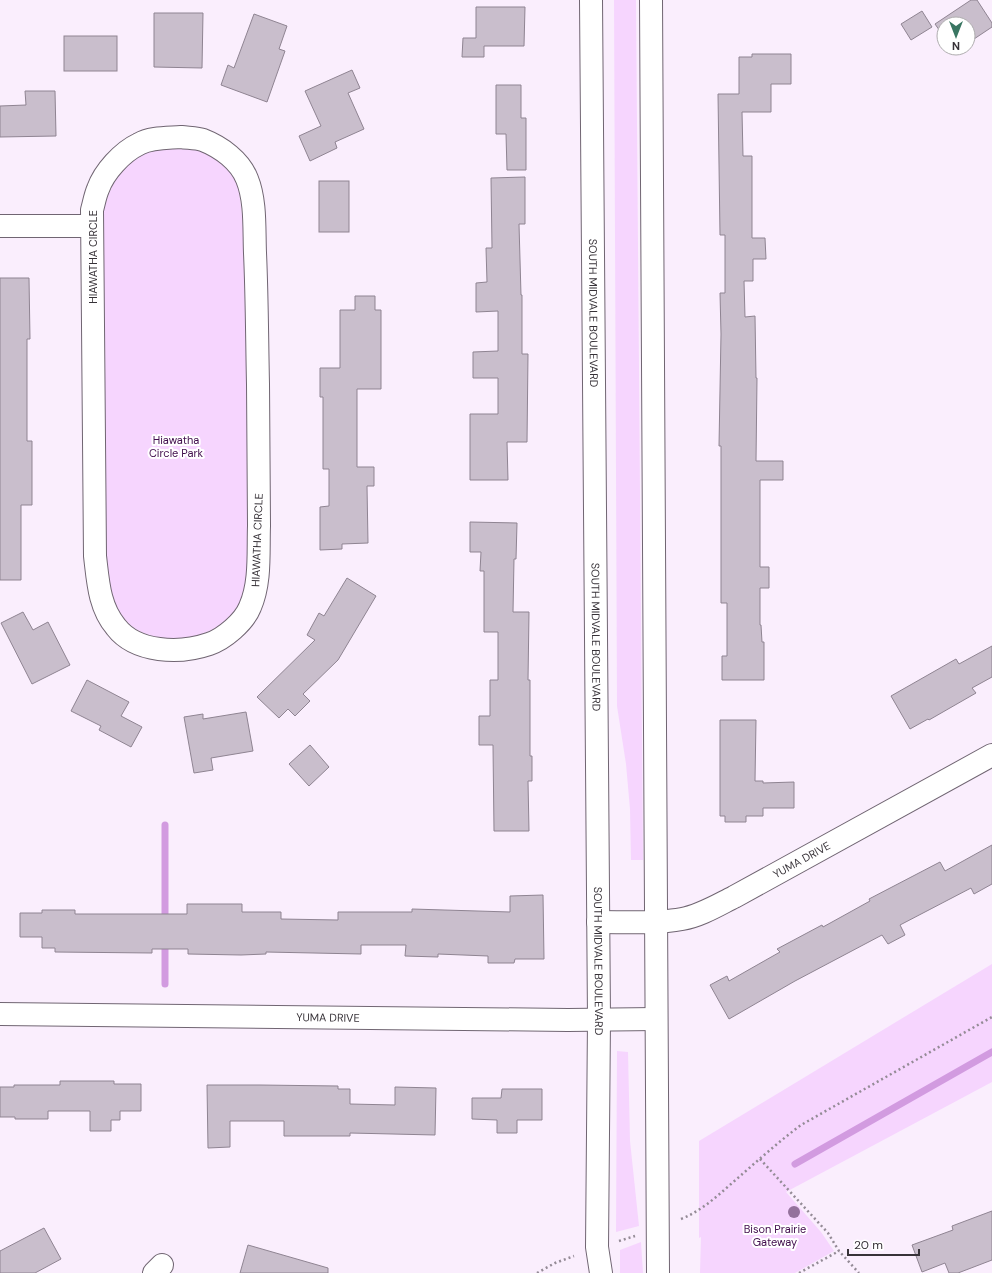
<svg xmlns="http://www.w3.org/2000/svg" width="992" height="1273" font-family="'DM Sans',sans-serif">
	<rect width="100%" height="100%" fill="#faeefd"/>
	<g fill="#f6d5fe">
		<polygon points="614,0 636,0 643,860 631,860 630,809 626,764 617,706"/>
		<path d="M181,148C186,149 191,149 196,150C212,154 229,167 236,182C239,189 240,199 241,207C244,230 244,252 244,275C246,328 246,382 247,436C247,479 249,523 247,566C246,577 245,591 240,601C232,620 211,633 191,637C164,642 133,636 119,611C102,581 106,527 106,493C106,474 104,455 104,436C104,418 105,401 105,384C106,327 103,269 103,212C106,203 108,194 113,185C119,173 131,161 144,154C155,149 169,149 181,148Z"/>
		<polygon points="992,964 992,1082 786,1192 821,1232 834,1251 795,1273 700,1273 701,1237 699,1238 699,1141"/>
		<polygon points="617,1051 628,1052 630,1141 639,1226 616,1232"/>
		<polygon points="641,1242 643,1273 620,1273 620,1250"/>
	</g>
	<g fill="none" stroke-linecap="round" stroke-linejoin="round">
		<g stroke="#d29be0" stroke-width="7">
			<polyline points="165,922 165,825"/>
			<polyline points="165,984 165,941"/>
			<polyline points="795,1164 992,1052"/>
		</g>
	</g>
	<g fill="#c9becc" stroke="#8f8492">
		<polygon points="971,0 977,0 992,23 992,27 968,43 968,24 944,24 944,37 935,24"/>
		<polygon points="476,7 525,7 524,46 484,46 484,57 462,57 463,38 476,38"/>
		<polygon points="922,11 932,27 911,40 901,24"/>
		<polygon points="154,13 203,13 202,68 154,67"/>
		<polygon points="254,14 287,26 279,49 285,51 267,102 221,85 228,65 234,68"/>
		<rect x="64" y="36" width="53" height="35"/>
		<polygon points="752,54 791,54 791,84 771,84 771,112 742,112 743,156 752,156 752,238 765,238 766,259 753,259 753,281 744,281 745,317 755,316 756,378 757,378 756,461 783,461 783,480 760,480 760,567 769,567 769,588 760,588 760,625 761,625 762,642 764,642 764,680 722,680 722,656 727,656 727,603 721,603 721,446 719,446 721,334 720,293 725,293 725,235 720,235 718,94 739,94 739,57 752,57"/>
		<polygon points="352,70 360,88 348,93 364,129 335,142 337,148 310,161 299,136 321,126 305,91"/>
		<polygon points="496,85 521,85 521,118 526,118 526,170 507,170 506,134 496,134"/>
		<polygon points="25,91 55,91 56,136 0,137 0,106 26,105"/>
		<polygon points="525,177 525,224 519,224 521,295 522,295 522,354 528,354 527,442 507,442 508,480 470,480 470,414 498,414 498,378 473,378 473,352 498,351 498,311 476,312 476,283 487,282 486,248 492,248 491,178"/>
		<rect x="319" y="181" width="30" height="51"/>
		<polygon points="0,278 29,278 30,339 27,339 27,441 32,441 32,505 21,505 21,580 0,580"/>
		<polygon points="355,296 375,296 375,310 381,310 381,389 357,389 357,467 374,467 374,486 367,486 368,543 342,544 342,549 320,550 320,507 329,506 329,469 323,469 323,397 320,397 320,368 340,368 340,310 355,310"/>
		<polygon points="470,522 517,523 516,559 514,559 513,612 529,612 528,680 530,680 530,756 532,756 532,781 528,781 529,831 494,831 493,745 479,745 479,716 490,716 490,680 498,680 498,632 484,632 484,571 480,571 481,552 470,552"/>
		<polygon points="347,578 376,596 338,660 303,694 310,701 295,716 288,709 279,718 257,697 315,640 307,635 319,613 324,616"/>
		<polygon points="23,612 33,630 48,622 70,665 32,684 1,623"/>
		<polygon points="992,646 992,677 972,688 976,693 929,720 928,719 910,729 891,696 956,659 959,664"/>
		<polygon points="87,680 129,702 121,716 142,727 131,747 99,730 101,726 71,711"/>
		<polygon points="246,712 253,751 211,758 213,770 194,773 184,717 203,714 203,719"/>
		<polygon points="720,720 756,720 755,781 763,781 763,783 794,782 794,808 763,808 763,816 746,816 746,822 725,822 725,816 720,816"/>
		<polygon points="310,745 329,767 309,786 289,764"/>
		<polygon points="992,845 992,884 974,894 971,888 900,925 905,935 888,944 882,935 795,981 729,1019 710,985 727,976 729,981 780,952 777,949 822,925 823,927 870,901 869,899 940,862 945,871"/>
		<polygon points="543,895 544,959 515,959 514,963 488,963 488,956 438,954 438,957 405,956 406,945 361,945 361,954 266,952 266,954 241,955 188,954 188,949 152,949 152,953 55,952 55,948 42,948 42,937 20,937 20,913 42,913 42,910 75,910 75,914 187,914 187,904 242,904 242,912 281,912 281,919 338,920 338,912 412,912 412,909 510,912 510,896"/>
		<polygon points="60,1081 114,1081 114,1084 141,1084 141,1111 120,1111 120,1120 111,1120 111,1131 90,1131 90,1111 48,1111 48,1119 15,1119 15,1117 0,1117 0,1087 14,1087 14,1085 60,1085"/>
		<polygon points="207,1085 260,1085 338,1086 338,1089 350,1089 350,1104 395,1105 395,1087 436,1088 435,1135 350,1133 350,1136 284,1136 284,1121 230,1121 230,1147 208,1148"/>
		<polygon points="502,1089 542,1089 542,1120 517,1120 517,1133 497,1133 497,1120 472,1119 472,1098 501,1098"/>
		<polygon points="992,1211 992,1260 958,1273 949,1273 945,1263 922,1272 912,1245 953,1230 952,1226"/>
		<polygon points="44,1228 61,1259 35,1273 0,1273 0,1251"/>
		<polygon points="248,1245 328,1268 328,1273 240,1273"/>
	</g>
	<g fill="none" stroke-linecap="round" stroke-linejoin="round">
		<defs>
			<g id="minor">
				<path d="M181,137C188,138 197,138 203,140C221,147 240,161 247,179C256,201 254,229 255,253C257,296 257,340 258,384C258,431 259,479 259,526C258,552 261,582 250,607C244,622 224,639 209,644C180,654 136,653 116,627C99,607 98,581 95,556L92,210C94,203 95,196 98,189C104,172 122,152 139,144C151,137 167,138 181,137Z"/>
				<polyline points="0,226 92,226"/>
				<path id="s1" d="M598,922C626,922 655,924 682,919C700,916 718,905 734,897L992,755"/>
				<polyline points="154,1273 162,1265"/>
			</g>
			<g id="tertiary">
				<path id="s2" d="M0,1014L568,1020L656,1019"/>
			</g>
			<g id="secondary">
				<path id="s3" d="M591,0L599,1019L597,1247L601,1273"/>
				<polyline points="651,0 658,1273"/>
			</g>
		</defs>
		<use href="#minor" stroke="#706572" stroke-width="24"/>
		<use href="#tertiary" stroke="#706572" stroke-width="24"/>
		<use href="#secondary" stroke="#706572" stroke-width="24"/>
		<g stroke="#948b96" stroke-width="2.5" stroke-dasharray="2 3" stroke-linecap="butt">
			<polyline points="760,1159 828,1233 839,1251 859,1273"/>
			<path d="M681,1219C701,1211 715,1198 731,1184C754,1164 777,1143 801,1125L992,1017"/>
			<polyline points="619,1241 635,1236"/>
			<polyline points="537,1273 555,1263 574,1256"/>
			<polyline points="799,1273 839,1251"/>
		</g>
		<use href="#minor" stroke="#fff" stroke-width="22"/>
		<use href="#tertiary" stroke="#fff" stroke-width="22"/>
		<use href="#secondary" stroke="#fff" stroke-width="22"/>
	</g>
	<circle fill="#94729c" cx="794" cy="1212" r="6"/>
	<g text-anchor="middle" stroke-width="4" stroke-linejoin="round" paint-order="stroke">
		<g font-size="11" fill="#373238" stroke="#fff">
			<text transform="translate(93 257) rotate(-90)" y="4">HIAWATHA CIRCLE</text>
			<text dy="4" stroke="none"><textPath href="#s3" startOffset="313">SOUTH MIDVALE BOULEVARD</textPath></text>
			<text transform="translate(257 540) rotate(-88)" y="4">HIAWATHA CIRCLE</text>
			<text dy="4" stroke="none"><textPath href="#s3" startOffset="637">SOUTH MIDVALE BOULEVARD</textPath></text>
			<text dy="4" stroke="none"><textPath href="#s1" startOffset="218">YUMA DRIVE</textPath></text>
			<text dy="4" stroke="none"><textPath href="#s3" startOffset="961">SOUTH MIDVALE BOULEVARD</textPath></text>
			<text dy="4" stroke="none"><textPath href="#s2" startOffset="328">YUMA DRIVE</textPath></text>
		</g>
		<g font-size="11" fill="#400d4c" stroke="#fff">
			<text x="176" y="444">Hiawatha<tspan x="176" dy="13">Circle Park</tspan></text>
			<text x="775" y="1233">Bison Prairie<tspan x="775" dy="13">Gateway</tspan></text>
		</g>
	</g>
	<g transform="translate(956 36) rotate(180)"><circle r="19" fill="#ffffff" stroke="#afadaf"/>
	<path d="M0-3L7 15L0 10L-7 15Z" fill="#397662"/>
	<text y="-6" font-size="11" font-weight="bold" text-anchor="middle" fill="#373238">N</text>
	</g>
	<path d="M848 1249v6h71v-6" fill="none" stroke="#373238" stroke-width="2"/>
	<text x="854" y="1249" font-size="12" fill="#373238" stroke="#ffffff" stroke-width="3" paint-order="stroke">20 m</text>
</svg>
